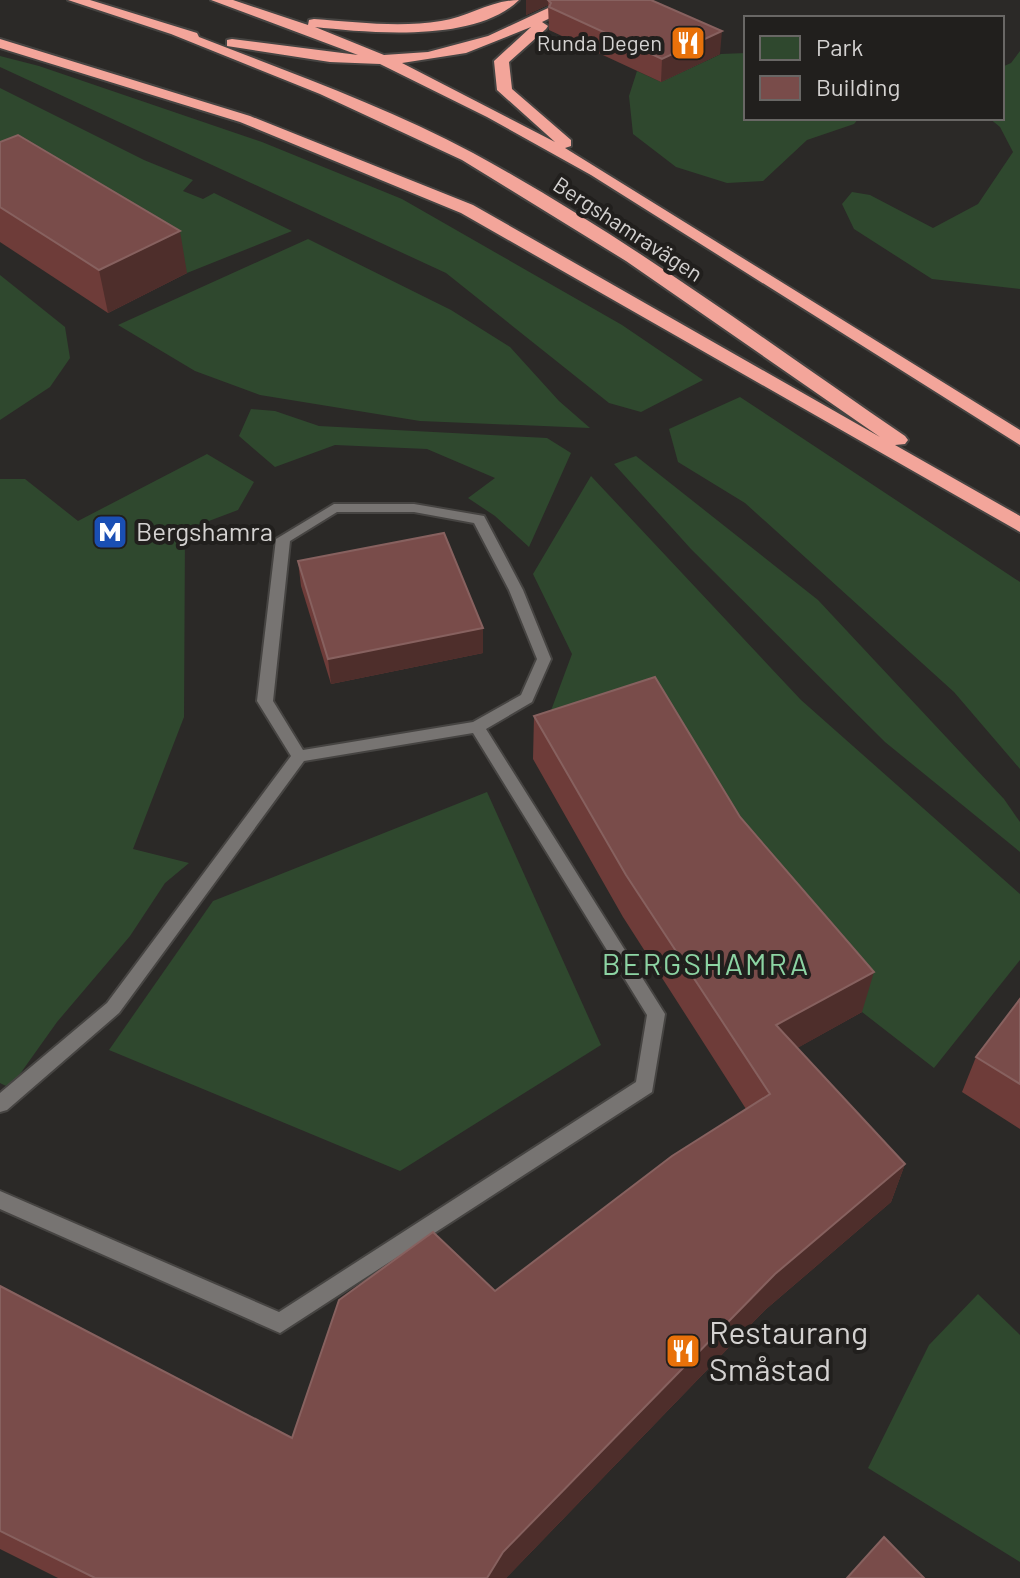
<svg xmlns="http://www.w3.org/2000/svg" width="1020" height="1578" font-family="Barlow,sans-serif">
	<rect width="100%" height="100%" fill="#2b2927"/>
	<g fill="#2f482e">
		<polygon points="1020,51 1020,289 932,279 854,229 842,204 852,192 870,195 933,228 978,204 1013,152 1000,127 989,118 1002,118 1002,67 1011,63"/>
		<polygon points="746,53 746,118 859,118 854,124 807,140 763,181 727,183 676,167 633,134 629,96 637,71 661,82 721,54"/>
		<polygon points="0,56 39,66 262,142 402,199 622,325 703,380 641,412 609,403 446,273 0,67"/>
		<polygon points="0,88 144,160 193,180 183,191 203,199 214,193 292,231 187,273 28,176 0,155"/>
		<polygon points="308,239 451,310 510,347 559,401 590,428 420,421 260,395 195,371 118,325"/>
		<polygon points="0,275 65,327 70,358 50,387 0,420"/>
		<polygon points="740,397 1020,582 1020,769 954,692 745,503 678,462 669,429"/>
		<polygon points="251,409 275,411 319,426 547,438 571,453 529,547 495,516 468,498 495,478 427,449 335,445 275,467 239,436"/>
		<polygon points="207,454 254,482 238,510 185,530 184,717 133,849 189,863 165,883 130,936 57,1022 10,1088 0,1083 0,479 25,479 78,521"/>
		<polygon points="636,456 818,600 1004,799 1020,822 1020,852 885,742 691,549 614,464"/>
		<polygon points="591,476 801,700 1020,894 1020,960 934,1068 862,1012 651,721 533,759 572,654 533,574"/>
		<polygon points="487,792 601,1045 400,1171 109,1050 213,901"/>
		<polygon points="978,1294 1020,1335 1020,1562 868,1468 929,1345"/>
	</g>
	<g fill="none" stroke-linecap="round" stroke-linejoin="round">
		<defs>
			<path id="lane" d="M334,504H414L484,516L523,590L551,659L532,702L486,729L665,1014L652,1092L280,1333L0,1209V1191L279,1312L636,1082L647,1015L473,733L304,761L119,1013L7,1110L0,1112V1093L107,1003L291,756L257,701L276,539ZM337,512H414L474,523L509,590L537,659L521,695L473,722L303,750L273,701L290,541Z"/>
			<g id="highway">
				<path d="M68,0H90L197,33L199,37C291,73 385,106 473,153C624,235 763,339 905,436L908,440L905,444L895,445L1020,516V532L461,213L240,122L0,48V39L250,116L473,205L880,437L626,261L462,160L320,94L171,34Z"/>
				<path d="M211,0H233L308,25L309,20L314,19C356,22 399,28 441,21C468,17 492,0 519,0C475,43 371,33 315,27L384,55L428,52L488,36L561,2H571V8L542,22L548,26L546,29L509,62L512,89L571,140V146L565,148L1020,430V445L591,175L487,117L380,64L330,62L227,46V40L232,39L358,55ZM531,27L494,61L497,90L555,142L402,63L466,53Z"/>
			</g>
		</defs>
		<use href="#lane" stroke="#464442" stroke-width="4"/>
		<use href="#highway" stroke="#464442" stroke-width="4"/>
		<use href="#lane" fill="#777472" fill-rule="evenodd"/>
		<use href="#highway" fill="#f3a59a" fill-rule="evenodd"/>
	</g>
	<g fill="#6e3c39">
		<polygon points="526,0 651,0 720,54 661,82 549,30 548,5 526,15"/>
		<polygon points="0,142 187,273 108,313 0,242"/>
		<polygon points="298,561 483,653 331,684 301,586"/>
		<polygon points="534,716 740,817 862,1012 797,1048 905,1164 891,1202 765,1310 506,1578 58,1578 0,1549 0,1286 292,1438 746,1109 623,917 533,759"/>
		<polygon points="1020,999 1020,1129 962,1092 976,1057"/>
	</g>
	<g fill="#4e2e2b">
		<polygon points="526,0 548,0 548,5 526,15"/>
		<polygon points="722,31 720,54 661,82 662,59"/>
		<polygon points="180,231 187,273 108,313 99,270"/>
		<polygon points="483,628 483,653 331,684 328,659"/>
		<polygon points="874,972 862,1012 767,1065 776,1025"/>
		<polygon points="905,1164 891,1202 765,1310 506,1578 487,1578 503,1552 775,1274"/>
	</g>
	<g fill="#794c4a" stroke="#87615f" stroke-width="2">
		<polygon points="548,0 651,0 722,31 662,59 549,7 551,3"/>
		<polygon points="18,135 180,231 99,270 0,207 0,142"/>
		<polygon points="444,533 483,628 328,659 298,561"/>
		<polygon points="655,677 740,817 874,972 776,1025 905,1164 775,1274 503,1552 487,1578 95,1578 0,1531 0,1286 292,1438 339,1300 433,1232 495,1291 672,1156 770,1094 626,875 534,716"/>
		<polygon points="1020,999 1020,1084 976,1057"/>
		<polygon points="884,1537 924,1578 847,1578"/>
	</g>
	<defs>
		<symbol id="restaurant-square" viewBox="-11 -11 22 22"><rect x="-9" y="-9" width="18" height="18" rx="4" fill="#e8710a" stroke="#211f1d"/><path d="M-5-6h1v4h1v-4h1v4h1v-4h1v5L-1.5 .5V6h-2V.5L-5-1ZM5-6V6H3V1.5H1.5Q1.5-4 5-6Z" fill="#fff"/></symbol>
		<symbol id="metro-square" viewBox="-11 -11 22 22"><rect x="-9" y="-9" width="18" height="18" rx="4" fill="#1a4fb4" stroke="#211f1d"/><path d="M-5.5 5V-5H-3L0 0L3-5H5.5V5H3V-.5L0 4L-3-.5V5Z" fill="#fff"/></symbol>
	</defs>
	<g fill-rule="evenodd">
		<use href="#restaurant-square" x="668" y="23" width="40" height="40"/>
		<use href="#metro-square" x="90" y="512" width="40" height="40"/>
		<use href="#restaurant-square" x="663" y="1331" width="40" height="40"/>
	</g>
	<g text-anchor="middle" stroke-width="8" stroke-linejoin="round" paint-order="stroke">
		<g font-size="22" fill="#d4d2d1" stroke="#211f1d" text-anchor="end">
			<text x="662" y="51">Runda Degen</text>
		</g>
		<g font-size="22" fill="#d4d2d1" stroke="#211f1d">
			<text transform="translate(628 229) rotate(33)" y="8">Bergshamravägen</text>
		</g>
		<g font-size="26" fill="#d4d2d1" stroke="#211f1d" text-anchor="start">
			<text x="136" y="541">Bergshamra</text>
		</g>
		<g font-size="30" letter-spacing="2" fill="#8cd4a3" stroke="#211f1d">
			<text x="706" y="975">BERGSHAMRA</text>
		</g>
		<g font-size="32" fill="#d4d2d1" stroke="#211f1d" text-anchor="start">
			<text x="709" y="1344">Restaurang<tspan x="709" dy="37">Småstad</tspan></text>
		</g>
	</g>
	<rect x="744" y="16" width="260" height="104" fill="#211f1d" stroke="#696765" stroke-width="2"/>
	<rect x="760" y="36" width="40" height="24" fill="#2f482e" stroke="#696765" stroke-width="2"/>
	<text x="816" y="56" font-size="24" fill="#d4d2d1">Park</text>
	<rect x="760" y="76" width="40" height="24" fill="#794c4a" stroke="#696765" stroke-width="2"/>
	<text x="816" y="96" font-size="24" fill="#d4d2d1">Building</text>
</svg>
